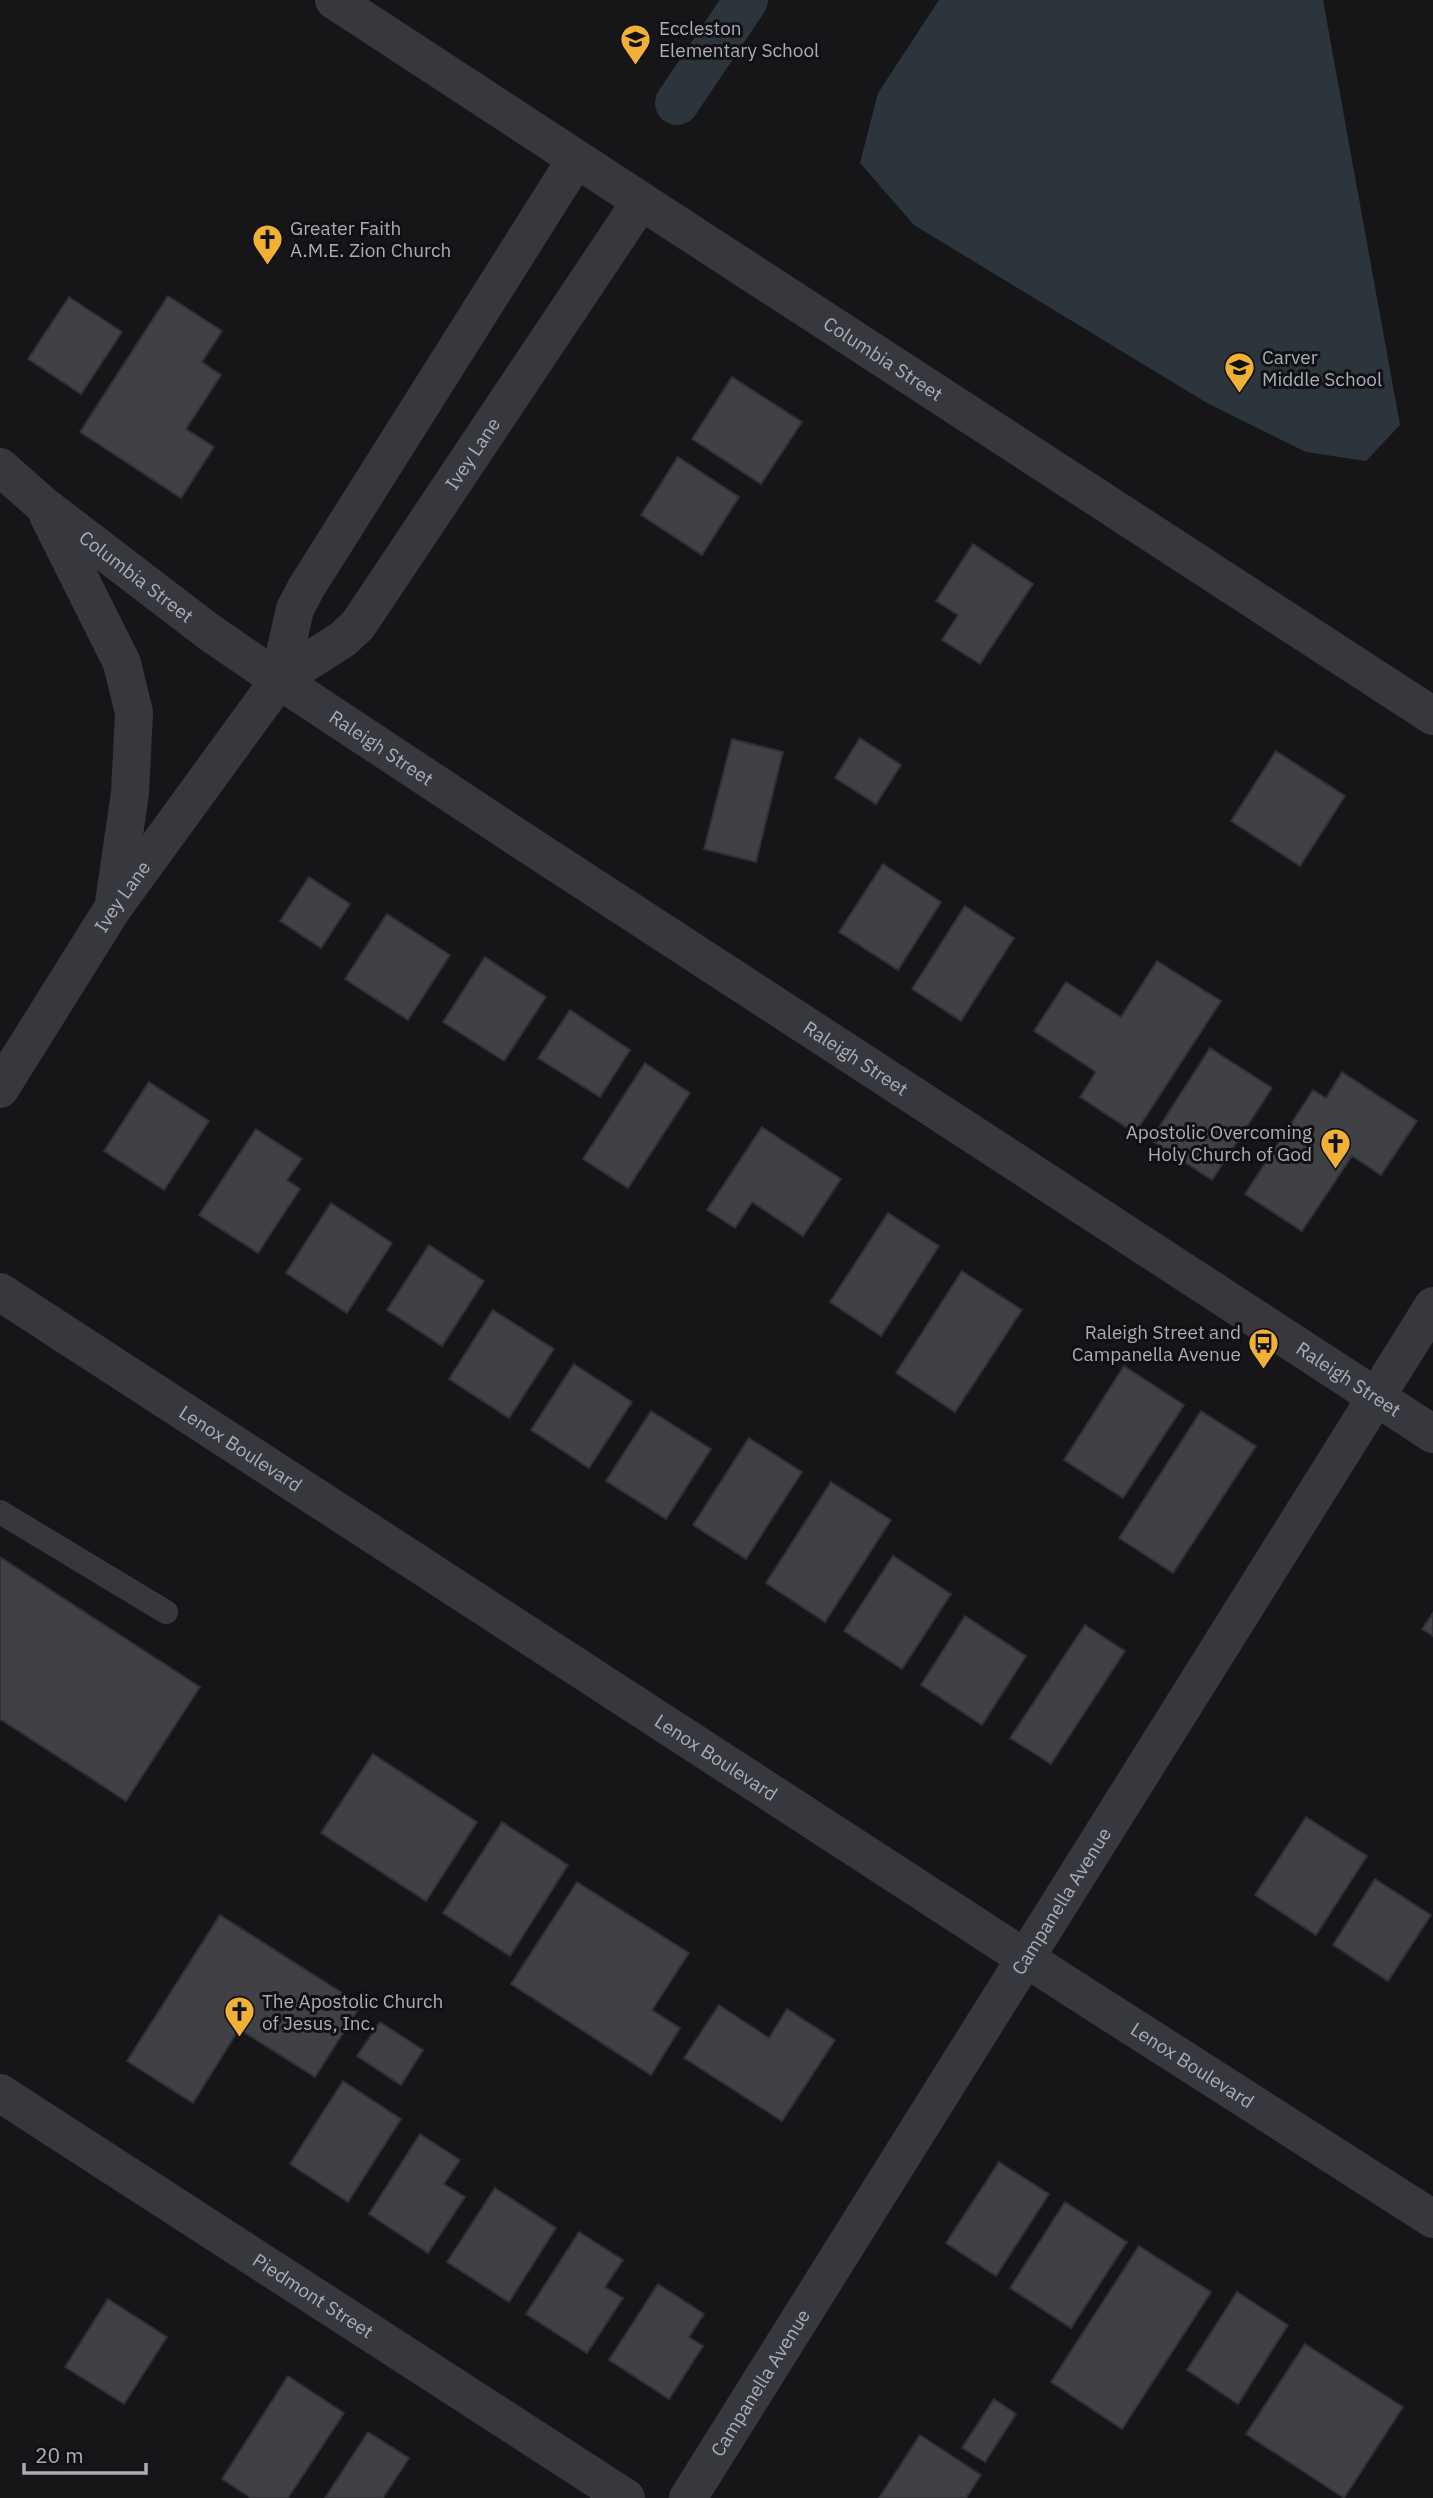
<svg xmlns="http://www.w3.org/2000/svg" width="1433" height="2498" font-family="'IBM Plex Sans',sans-serif">
	<rect width="100%" height="100%" fill="#161618"/>
	<polygon fill="#2c353c" points="939,0 1323,0 1400,425 1366,461 1306,452 1207,403 914,225 860,163 878,93"/>
	<g fill="none" stroke-linecap="round" stroke-linejoin="round">
		<polyline stroke="#2c353c" stroke-width="44" points="677,103 746,0"/>
	</g>
	<g fill="#404145" stroke="#303034" stroke-width="2">
		<polygon points="168,296 222,331 202,362 221,375 186,429 214,447 181,498 80,432"/>
		<polygon points="69,297 122,332 81,394 28,359"/>
		<polygon points="732,377 802,422 761,484 692,439"/>
		<polygon points="678,457 739,497 702,555 641,515"/>
		<polygon points="973,544 1033,584 980,664 942,640 958,615 936,601"/>
		<polygon points="860,738 901,765 876,804 835,778"/>
		<polygon points="732,739 783,752 756,862 704,849"/>
		<polygon points="1276,751 1345,796 1300,866 1231,821"/>
		<polygon points="883,864 941,902 898,970 839,932"/>
		<polygon points="309,877 350,904 321,948 280,921"/>
		<polygon points="965,906 1014,938 961,1021 912,989"/>
		<polygon points="387,914 450,955 408,1020 345,979"/>
		<polygon points="485,957 546,997 504,1061 443,1022"/>
		<polygon points="1157,961 1221,1001 1135,1133 1080,1097 1096,1072 1034,1031 1066,982 1121,1017"/>
		<polygon points="570,1010 630,1050 600,1097 538,1058"/>
		<polygon points="1210,1048 1272,1088 1212,1180 1151,1140"/>
		<polygon points="645,1063 690,1093 628,1188 583,1159"/>
		<polygon points="1342,1072 1417,1121 1381,1175 1352,1156 1302,1231 1245,1194 1313,1090 1326,1098"/>
		<polygon points="149,1082 209,1121 164,1190 104,1151"/>
		<polygon points="762,1127 841,1179 803,1236 752,1202 735,1228 707,1210"/>
		<polygon points="256,1129 302,1159 287,1180 300,1189 258,1253 199,1215"/>
		<polygon points="331,1203 392,1243 347,1313 286,1273"/>
		<polygon points="888,1213 939,1246 881,1336 830,1302"/>
		<polygon points="429,1245 484,1281 442,1346 387,1310"/>
		<polygon points="962,1271 1022,1310 955,1412 896,1373"/>
		<polygon points="493,1310 554,1349 509,1418 449,1379"/>
		<polygon points="574,1364 632,1402 589,1468 531,1430"/>
		<polygon points="1124,1366 1184,1405 1123,1498 1064,1460"/>
		<polygon points="651,1411 711,1449 666,1519 606,1481"/>
		<polygon points="1201,1411 1256,1446 1173,1573 1119,1538"/>
		<polygon points="749,1438 802,1472 746,1559 693,1525"/>
		<polygon points="831,1482 891,1520 825,1622 766,1583"/>
		<polygon points="893,1556 951,1594 902,1669 844,1631"/>
		<polygon points="0,1557 200,1687 126,1801 0,1719"/>
		<polygon points="1433,1613 1433,1636 1422,1629"/>
		<polygon points="965,1616 1026,1656 982,1725 921,1685"/>
		<polygon points="1085,1625 1125,1651 1051,1764 1010,1738"/>
		<polygon points="373,1754 477,1822 426,1901 321,1833"/>
		<polygon points="1306,1817 1367,1856 1316,1935 1255,1895"/>
		<polygon points="502,1822 568,1865 510,1956 443,1913"/>
		<polygon points="1375,1879 1431,1915 1388,1981 1333,1945"/>
		<polygon points="577,1882 689,1953 652,2010 680,2028 651,2075 511,1984"/>
		<polygon points="220,1915 361,2005 315,2077 239,2029 193,2103 127,2061"/>
		<polygon points="719,2005 769,2038 787,2009 835,2040 782,2121 684,2058"/>
		<polygon points="380,2022 423,2050 401,2085 357,2056"/>
		<polygon points="343,2081 401,2119 348,2202 290,2164"/>
		<polygon points="420,2134 460,2160 444,2184 465,2197 428,2253 369,2214"/>
		<polygon points="999,2162 1049,2194 996,2276 946,2243"/>
		<polygon points="495,2188 556,2228 509,2302 447,2262"/>
		<polygon points="1065,2202 1127,2242 1071,2328 1010,2288"/>
		<polygon points="579,2232 623,2260 605,2287 623,2298 587,2353 526,2314"/>
		<polygon points="1139,2246 1211,2292 1122,2429 1051,2382"/>
		<polygon points="658,2284 704,2314 689,2337 703,2346 669,2399 609,2360"/>
		<polygon points="1237,2292 1288,2325 1238,2404 1187,2370"/>
		<polygon points="108,2299 167,2337 124,2404 65,2367"/>
		<polygon points="1305,2344 1403,2407 1344,2498 1246,2434"/>
		<polygon points="288,2376 344,2413 288,2498 251,2498 222,2479"/>
		<polygon points="994,2399 1016,2414 985,2462 962,2448"/>
		<polygon points="368,2432 409,2458 383,2498 325,2498"/>
		<polygon points="920,2435 981,2475 966,2498 879,2498"/>
	</g>
	<g fill="none" stroke-linecap="round" stroke-linejoin="round">
		<polyline stroke="#37383d" stroke-width="24" points="0,1512 166,1612"/>
		<g stroke="#37383d" stroke-width="38">
			<path id="s1" d="M641,201L1433,716"/>
			<path id="s2" d="M0,1292L1025,1958L1433,2219"/>
			<path id="s3" d="M0,2093L626,2498"/>
			<path id="s4" d="M688,2498L1433,1306"/>
		</g>
		<g stroke="#37383d" stroke-width="38">
			<path id="s5" d="M0,467L43,505L209,632L279,680L515,836L1433,1434"/>
			<polyline points="48,515 122,663 134,713 130,793 114,903"/>
			<polyline points="279,680 295,609 306,588 576,159"/>
			<path id="s6" d="M0,1089L113,908L279,680L343,639L358,625L641,201L334,0"/>
		</g>
	</g>
	<defs>
		<symbol id="school-pin" viewBox="-11 -11 22 30"><path d="M0 17L-7.5 6A9.5 9.5 0 1 1 7.5 6Z" fill="#f2b134" stroke="#111113"/><path d="M0-5L7-2L0 1L-7-2ZM-4 1L0 2.5L4 1V4Q0 6-4 4Z" fill="#111"/></symbol>
		<symbol id="church-pin" viewBox="-11 -11 22 30"><path d="M0 17L-7.5 6A9.5 9.5 0 1 1 7.5 6Z" fill="#f2b134" stroke="#111113"/><path d="M-1.2-6h2.4v3.5h3.3v2.4h-3.3V6h-2.4V-.1h-3.3v-2.4h3.3Z" fill="#111"/></symbol>
		<symbol id="bus-pin" viewBox="-11 -11 22 30"><path d="M0 17L-7.5 6A9.5 9.5 0 1 1 7.5 6Z" fill="#f2b134" stroke="#111113"/><path d="M-5-6H5V4H4V6H2V4H-2V6H-4V4H-5ZM-3.5-4V0h7V-4ZM-3.5 1.2v1.5H-2V1.2ZM2 1.2v1.5H3.5V1.2Z" fill="#111"/></symbol>
	</defs>
	<g fill-rule="evenodd">
		<use href="#school-pin" x="618" y="22" width="35" height="47"/>
		<use href="#church-pin" x="250" y="222" width="35" height="47"/>
		<use href="#school-pin" x="1222" y="350" width="35" height="47"/>
		<use href="#church-pin" x="1318" y="1126" width="35" height="47"/>
		<use href="#bus-pin" x="1246" y="1326" width="35" height="47"/>
		<use href="#church-pin" x="222" y="1994" width="35" height="47"/>
	</g>
	<g text-anchor="middle" stroke-width="6" stroke-linejoin="round" paint-order="stroke">
		<g font-size="19" fill="#a8adb8" stroke="#111113" text-anchor="start">
			<text x="659" y="35">Eccleston<tspan x="659" dy="22">Elementary School</tspan></text>
			<text x="290" y="235">Greater Faith<tspan x="290" dy="22">A.M.E. Zion Church</tspan></text>
			<text x="1262" y="364">Carver<tspan x="1262" dy="22">Middle School</tspan></text>
			<text x="1312" y="1139" text-anchor="end">Apostolic Overcoming<tspan x="1312" dy="22">Holy Church of God</tspan></text>
			<text x="1241" y="1339" text-anchor="end">Raleigh Street and<tspan x="1241" dy="22">Campanella Avenue</tspan></text>
			<text x="262" y="2008">The Apostolic Church<tspan x="262" dy="22">of Jesus, Inc.</tspan></text>
		</g>
		<g font-size="19" fill="#a8adb8" stroke="#111113">
			<text dy="7" stroke="none"><textPath href="#s1" startOffset="289">Columbia Street</textPath></text>
			<text dy="7" stroke="none"><textPath href="#s6" startOffset="798">Ivey Lane</textPath></text>
			<text dy="7" stroke="none"><textPath href="#s5" startOffset="175">Columbia Street</textPath></text>
			<text dy="7" stroke="none"><textPath href="#s5" startOffset="474">Raleigh Street</textPath></text>
			<text dy="7" stroke="none"><textPath href="#s6" startOffset="228">Ivey Lane</textPath></text>
			<text dy="7" stroke="none"><textPath href="#s5" startOffset="1041">Raleigh Street</textPath></text>
			<text dy="7" stroke="none"><textPath href="#s5" startOffset="1629">Raleigh Street</textPath></text>
			<text dy="7" stroke="none"><textPath href="#s2" startOffset="287">Lenox Boulevard</textPath></text>
			<text dy="7" stroke="none"><textPath href="#s2" startOffset="854">Lenox Boulevard</textPath></text>
			<text dy="7" stroke="none"><textPath href="#s4" startOffset="704">Campanella Avenue</textPath></text>
			<text dy="7" stroke="none"><textPath href="#s2" startOffset="1421">Lenox Boulevard</textPath></text>
			<text dy="7" stroke="none"><textPath href="#s3" startOffset="373">Piedmont Street</textPath></text>
			<text dy="7" stroke="none"><textPath href="#s4" startOffset="136">Campanella Avenue</textPath></text>
		</g>
	</g>
	<path d="M24 2463v10h122v-10" fill="none" stroke="#a8adb8" stroke-width="3.5"/>
	<text x="35" y="2463" font-size="21" fill="#a8adb8" stroke="#111113" stroke-width="5" paint-order="stroke">20 m</text>
</svg>
